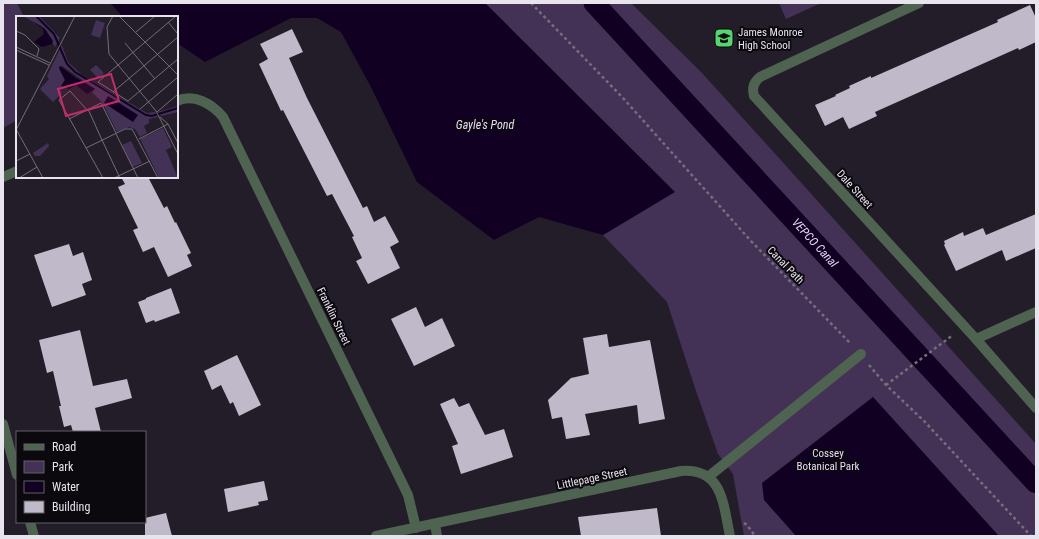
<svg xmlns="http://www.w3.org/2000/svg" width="1039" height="539" font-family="'Roboto Condensed',sans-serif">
	<rect width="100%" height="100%" fill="#231d29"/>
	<g fill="#443256">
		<polygon points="3,3 17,3 24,17 17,17 17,120 3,128"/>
		<polygon points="485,3 631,3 702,73 778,157 1036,444 1036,536 744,536 733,474 718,454 695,388 667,302 603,235 674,192"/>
		<polygon points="779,3 821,3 786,19"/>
	</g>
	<g fill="#110021">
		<polygon points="110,3 485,3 675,192 603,235 539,217 494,240 417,182 371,87 341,32 317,18 291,18 205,62 177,43 177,17 123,17"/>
		<polygon points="873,397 999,536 796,536 764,500 762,483"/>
	</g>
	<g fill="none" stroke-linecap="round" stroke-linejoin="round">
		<path stroke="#110021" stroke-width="21" id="s1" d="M594,3L1036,483"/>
	</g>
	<g fill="#c0b9c9">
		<polygon points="1030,5 1036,18 1036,42 1019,50 1018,48 875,112 877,116 849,129 843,117 825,126 815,105 836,96 835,95 850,88 849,86 871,76 871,78 998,22 997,20"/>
		<polygon points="292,29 303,52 289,58 307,98 363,208 367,206 374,222 385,216 399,242 390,247 400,268 368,284 356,261 362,258 352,237 354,236 332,194 327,196 283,110 281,111 259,64 268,59 260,44"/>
		<polygon points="121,177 148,177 164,208 167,206 175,223 176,222 191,253 187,255 192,266 168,277 154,247 143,252 133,230 138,228 118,187 125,184"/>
		<polygon points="1036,214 1036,248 1006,261 1002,250 956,271 944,245 945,244 944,241 963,232 964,236 983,228 986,235"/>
		<polygon points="69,244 73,256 83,252 92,280 82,284 86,295 52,307 34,255"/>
		<polygon points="171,288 180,313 155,322 154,320 146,323 138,302 146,299 146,298"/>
		<polygon points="416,307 425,327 442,318 455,346 414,366 391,319"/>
		<polygon points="80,330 93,386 127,379 132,398 95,408 101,432 73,432 71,425 64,427 59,406 61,406 53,371 47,373 39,340"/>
		<polygon points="607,334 609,347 650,340 665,419 639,424 637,405 585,414 590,435 566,439 562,417 552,419 548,400 571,378 589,374 583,338"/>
		<polygon points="237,355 261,405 239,416 233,402 230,404 221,385 212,390 204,371"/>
		<polygon points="454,398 459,407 469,403 485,435 504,429 513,457 461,474 452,446 458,444 440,404"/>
		<polygon points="264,481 268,500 258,502 259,505 228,512 224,489"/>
		<polygon points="657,508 661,536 581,536 578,517"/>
		<polygon points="166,513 172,536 145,536 145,518"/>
	</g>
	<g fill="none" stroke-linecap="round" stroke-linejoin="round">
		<g stroke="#756f7a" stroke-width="2.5" stroke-dasharray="3 3" stroke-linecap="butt">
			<polyline points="531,3 623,98 750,240 850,343"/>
			<polyline points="869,365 886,385 924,421 1031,536"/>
			<polyline points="886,385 953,335"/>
			<polyline points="744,523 747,525 755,536"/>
		</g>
		<g stroke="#4f6351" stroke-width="10">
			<path d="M919,3L760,77C753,83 752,88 754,96L976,339L1036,408"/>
			<path d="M177,101C194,93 212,104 223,117L408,495L416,528"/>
			<polyline points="3,177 17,171"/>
			<polyline points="976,339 1036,312"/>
			<polyline points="3,424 17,475"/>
			<polyline points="708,477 861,354"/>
			<polyline points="30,522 34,536"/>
			<polyline points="435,524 437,536"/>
			<path d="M376,536L681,471C723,468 723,504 730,536"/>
		</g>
	</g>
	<defs>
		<symbol id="school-square" viewBox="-11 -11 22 22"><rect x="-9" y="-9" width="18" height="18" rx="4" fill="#57d570" stroke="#0b080e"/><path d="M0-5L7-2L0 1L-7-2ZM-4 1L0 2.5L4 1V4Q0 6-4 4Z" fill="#111"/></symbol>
	</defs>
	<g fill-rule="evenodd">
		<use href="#school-square" x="713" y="27" width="22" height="22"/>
	</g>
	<g text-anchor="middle" stroke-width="4" stroke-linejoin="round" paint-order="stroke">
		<g font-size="11" fill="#e8e4ed" stroke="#0b080e" text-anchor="start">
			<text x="738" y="36">James Monroe<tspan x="738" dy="13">High School</tspan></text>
		</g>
		<g font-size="11" fill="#e8e4ed" stroke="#0b080e">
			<text transform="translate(855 189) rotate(48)" y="4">Dale Street</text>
			<text transform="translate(786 265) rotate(46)" y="4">Canal Path</text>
			<text transform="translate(334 316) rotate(64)" y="4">Franklin Street</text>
			<text transform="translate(592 478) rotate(-12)" y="4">Littlepage Street</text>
		</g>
		<g font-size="11" fill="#e9dafa" stroke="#0b080e">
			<text x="828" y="457">Cossey<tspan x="828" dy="13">Botanical Park</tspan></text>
		</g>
		<g font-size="12" font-style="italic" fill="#e7d8f8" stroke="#0b080e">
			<text x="485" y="129">Gayle's Pond</text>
			<text dy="4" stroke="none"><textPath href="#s1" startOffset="326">VEPCO Canal</textPath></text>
		</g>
	</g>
	<g transform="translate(16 16)">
		<rect width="162" height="162" fill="#231d29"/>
		<path d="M23,0L44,22L39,31L26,11L9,1H0ZM80,4L89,7L84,22L75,19ZM46,29L52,46L66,59L131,97L139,96L142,101L133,103V107L128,110L131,117L124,121L119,113L113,111L101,116L86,86L76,76L79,73L46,50L43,52L49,64L43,73L46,77L37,86L24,73L33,63L31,60ZM80,49L88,57L82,62L74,54ZM162,90V96L145,100L142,96ZM147,112L156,131L150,134L162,162H143L124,123ZM115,125L126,147L117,151L106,129ZM32,127L33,130L24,140H19L17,137Z" fill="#443256"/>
		<path d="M17,5L29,13L37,25L36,28L26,31L18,26L28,18L27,13ZM44,50L60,62L79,73L71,78L60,69L53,73L47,71L46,69L49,64L43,52ZM92,80L122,99L117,106L88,87Z" fill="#110021"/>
		<path fill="none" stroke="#110021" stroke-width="2" d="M20,0L38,18L51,48L59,56L130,99L136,100L162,92"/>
		<path fill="none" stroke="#726d77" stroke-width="1" d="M97,0L91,11L93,38L140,95L162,138M103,0L162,59M160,0L82,66L112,85L162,43M152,6L162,18M0,15L9,19L23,33L21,40M120,16L139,0M109,27L139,63M0,31L34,47M0,34L33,49M97,76L162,21M72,93L86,124M124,93L162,61M71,94L54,75L43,84L87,162M141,96L162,78M144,101L152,108L162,127M53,103L85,87L100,117M0,113L27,162M0,114L59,0M100,118L122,162M123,123L152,108M86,124L104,162M70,132L109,113H116L142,162M0,145L14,138M3,162L21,151M98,162L134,145"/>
		<path fill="#c62c6a" fill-opacity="0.15" stroke="#c62c6a" stroke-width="2" d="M95,58L103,85L50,100L42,73Z"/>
		<rect width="162" height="162" fill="none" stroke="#e8e4ed" stroke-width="2"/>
	</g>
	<rect width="1039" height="539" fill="none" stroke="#e8e4ed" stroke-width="8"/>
	<rect x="16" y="431" width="130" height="92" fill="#0b080e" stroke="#636067"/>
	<rect x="24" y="444" width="20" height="6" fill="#4f6351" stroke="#636067"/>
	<text x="52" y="451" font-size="12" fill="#e8e4ed">Road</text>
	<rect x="24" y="461" width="20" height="12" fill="#443256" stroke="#636067"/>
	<text x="52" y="471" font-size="12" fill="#e8e4ed">Park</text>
	<rect x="24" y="481" width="20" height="12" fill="#110021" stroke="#636067"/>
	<text x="52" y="491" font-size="12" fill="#e8e4ed">Water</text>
	<rect x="24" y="501" width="20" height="12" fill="#c0b9c9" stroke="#636067"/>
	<text x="52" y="511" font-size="12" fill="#e8e4ed">Building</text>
</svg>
